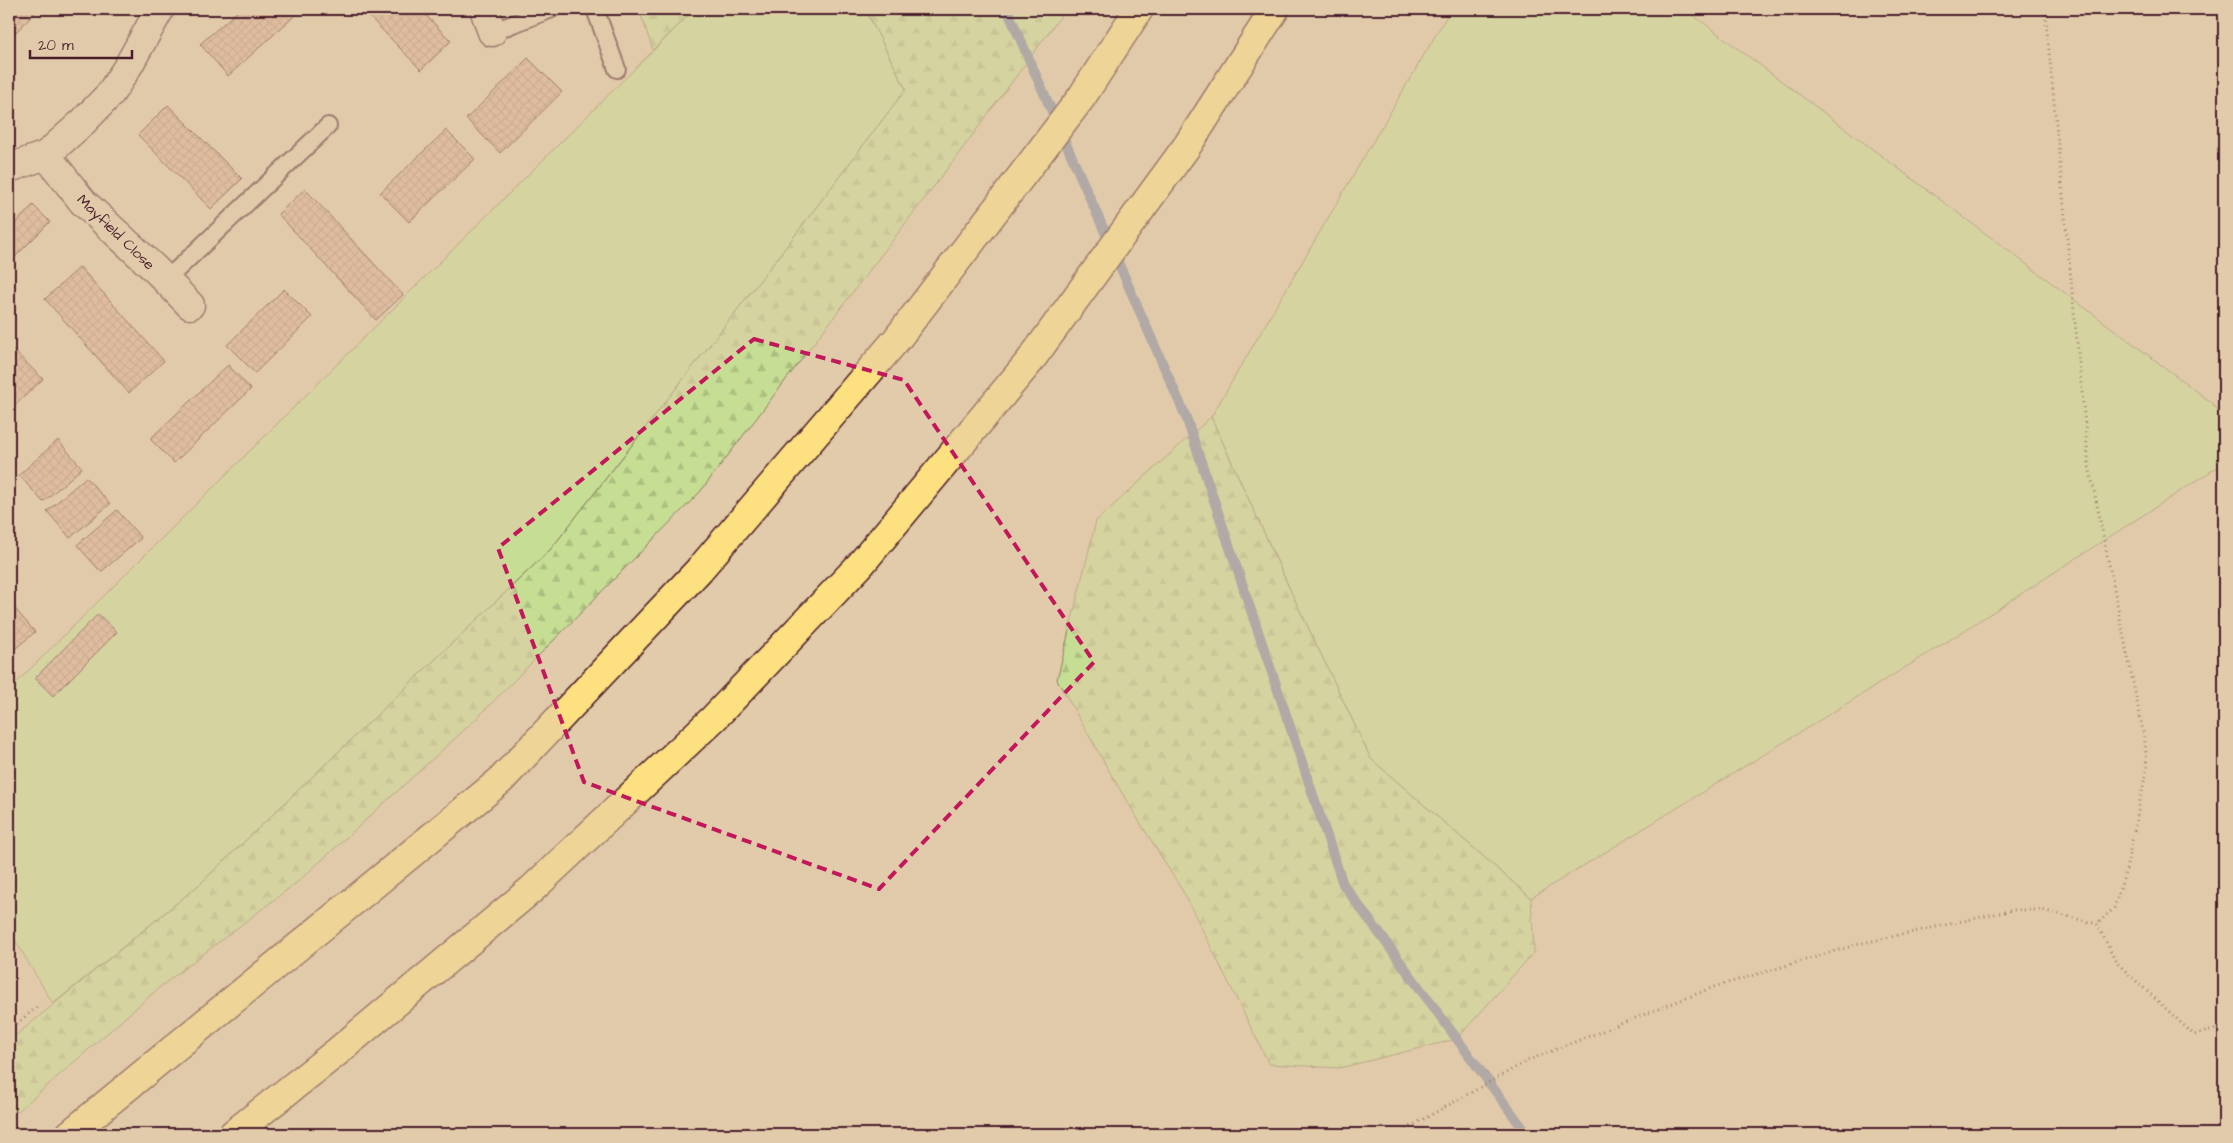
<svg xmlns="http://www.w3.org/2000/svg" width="2233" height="1143" font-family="'Architects Daughter',sans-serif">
	<defs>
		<pattern id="forest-firs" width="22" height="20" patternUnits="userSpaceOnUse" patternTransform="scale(1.25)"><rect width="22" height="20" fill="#c6de94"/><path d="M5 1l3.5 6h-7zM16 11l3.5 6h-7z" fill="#acbe80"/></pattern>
		<pattern id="building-cross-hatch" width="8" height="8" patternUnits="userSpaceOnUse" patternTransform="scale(1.25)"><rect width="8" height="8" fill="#dcac91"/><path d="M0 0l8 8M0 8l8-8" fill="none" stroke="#b48b77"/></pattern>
	</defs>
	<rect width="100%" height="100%" fill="#e1cbaa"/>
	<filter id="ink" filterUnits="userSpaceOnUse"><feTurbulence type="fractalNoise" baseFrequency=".02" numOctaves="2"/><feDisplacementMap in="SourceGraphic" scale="10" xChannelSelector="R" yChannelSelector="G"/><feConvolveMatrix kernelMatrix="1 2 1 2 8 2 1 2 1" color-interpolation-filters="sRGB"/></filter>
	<g filter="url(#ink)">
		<g fill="#c6de94" stroke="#887e60">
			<polygon points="695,9 865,9 906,89 783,251 551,549 200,884 53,1004 9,930 9,690"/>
			<polygon points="1451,9 1685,9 2211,402 2224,421 2224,463 1937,648 1531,898 1371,759 1293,596 1211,417"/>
		</g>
		<g fill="url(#forest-firs)" stroke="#887e60">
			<polygon points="639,9 695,9 653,50"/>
			<polygon points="865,9 1066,9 957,156 700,492 474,721 300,880 160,987 9,1119 9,1041 200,884 551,549 783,251 906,89"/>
			<polygon points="1211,417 1293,596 1371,759 1531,898 1534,952 1457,1039 1340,1068 1269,1064 1185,895 1123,795 1057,680 1096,521"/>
		</g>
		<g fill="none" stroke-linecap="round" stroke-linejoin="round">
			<polyline stroke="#7681a1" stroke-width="10" points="1007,9 1186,417 1343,884 1527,1134"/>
		</g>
		<g fill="url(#building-cross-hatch)" stroke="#4a1f2b">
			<polygon points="9,9 39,9 9,39"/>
			<polygon points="240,9 302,9 228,76 200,44"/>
			<polygon points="362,9 420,9 451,41 421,70"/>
			<polygon points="528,58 562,92 500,153 466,119"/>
			<polygon points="168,105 242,179 211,209 138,135"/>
			<polygon points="446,130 475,159 409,222 380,193"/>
			<polygon points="305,189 403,295 376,320 278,214"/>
			<polygon points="33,205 50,222 9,263 9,230"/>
			<polygon points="80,267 164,361 129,393 45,299"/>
			<polygon points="284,289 312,317 255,373 227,345"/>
			<polygon points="9,346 43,379 9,411"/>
			<polygon points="228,365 251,389 174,463 150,439"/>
			<polygon points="58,440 82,468 43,502 19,475"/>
			<polygon points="86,477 110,504 70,538 47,511"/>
			<polygon points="117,510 141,538 101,572 77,545"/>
			<polygon points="11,604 35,632 9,654 9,606"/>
			<polygon points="98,614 117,632 53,696 35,678"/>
		</g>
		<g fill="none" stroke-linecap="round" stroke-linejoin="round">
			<defs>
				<g id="service">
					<polyline points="595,9 617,69"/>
					<polyline points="492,32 552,9"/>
					<polyline points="166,280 328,126"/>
				</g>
				<g id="minor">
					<polyline points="484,9 492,32"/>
					<polyline points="46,155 83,202 155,269 190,305"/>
					<polyline points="9,168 46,155 83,122 110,94 127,68 160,9"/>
				</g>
				<g id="motorway">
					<polyline points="70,1134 501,780 700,569 897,339 1081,98 1139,9"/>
					<polyline points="233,1134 337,1052 532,889 714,718 860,565 1030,361 1187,146 1275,9"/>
				</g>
			</defs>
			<use href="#service" stroke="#4a1f2b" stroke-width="20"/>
			<use href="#minor" stroke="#4a1f2b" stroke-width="31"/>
			<use href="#motorway" stroke="#4a1f2b" stroke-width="31"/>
			<g stroke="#4a1f2b" stroke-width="3" stroke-dasharray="1 4" stroke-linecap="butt">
				<polyline points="2045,9 2089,466 2145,741 2147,767 2126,870 2114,908 2097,924"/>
				<polyline points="9,1030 37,1007"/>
				<polyline points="510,1134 514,1131 522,1134"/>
				<polyline points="1397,1134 1529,1060 1714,987 1863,943 2013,910 2042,910 2097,924 2116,962 2194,1035 2224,1027"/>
			</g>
			<use href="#service" stroke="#e1cbaa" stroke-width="16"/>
			<use href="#minor" stroke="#e1cbaa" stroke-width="28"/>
			<use href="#motorway" stroke="#fde080" stroke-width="28"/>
		</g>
	</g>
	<path d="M0 0H2233V1143H0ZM754,339L904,380L1094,662L879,889L584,782L498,548Z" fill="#e1cbaa" fill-opacity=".55" fill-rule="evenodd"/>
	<path fill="none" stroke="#c2185b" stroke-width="4" stroke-dasharray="10 6" stroke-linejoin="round" d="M754,339L904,380L1094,662L879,889L584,782L498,548Z"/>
	<g text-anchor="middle" stroke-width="5" stroke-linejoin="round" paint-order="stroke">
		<g font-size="15" fill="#4a1f2b" stroke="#e1cbaa">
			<text transform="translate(116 232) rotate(44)" y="5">Mayfield Close</text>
		</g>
	</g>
	<rect width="2233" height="1143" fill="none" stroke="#e1cbaa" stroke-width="30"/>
	<rect x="15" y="15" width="2203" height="1113" fill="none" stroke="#4a1f2b" stroke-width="2" filter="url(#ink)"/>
	<path d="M30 50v8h102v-8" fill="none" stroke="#4a1f2b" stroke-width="2.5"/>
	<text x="38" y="50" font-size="15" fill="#4a1f2b" stroke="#e1cbaa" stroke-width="4" paint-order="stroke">20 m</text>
</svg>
